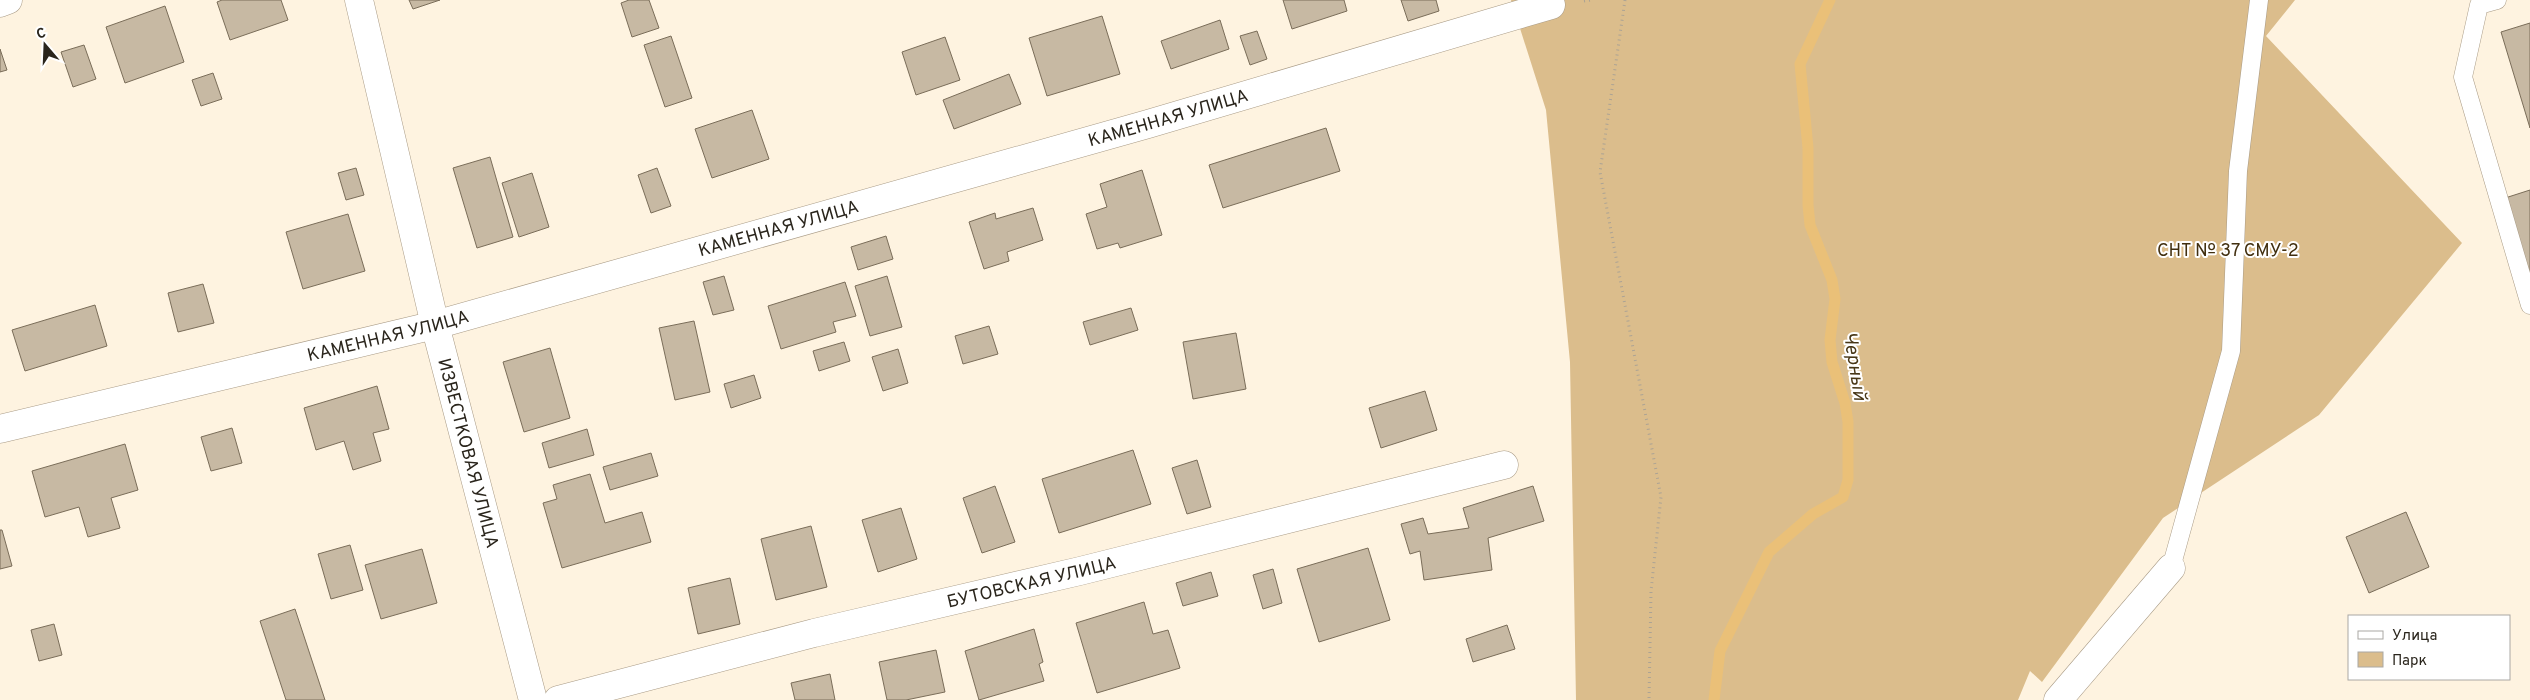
<svg xmlns="http://www.w3.org/2000/svg" width="2530" height="700" font-family="Overpass,sans-serif">
	<rect width="100%" height="100%" fill="#fef3e0"/>
	<polygon fill="#dbbd8c" points="1511,0 2295,0 2266,36 2462,243 2319,415 2163,518 2042,682 2030,671 2018,700 1576,700 1570,362 1546,110"/>
	<g fill="none" stroke-linecap="round" stroke-linejoin="round">
		<polyline stroke="#eac078" stroke-width="11" points="1714,700 1720,651 1769,552 1813,514 1843,497 1848,480 1848,422 1845,403 1832,362 1830,340 1835,299 1832,280 1810,225 1808,205 1808,148 1800,64 1830,0"/>
	</g>
	<g fill="#c7b9a3" stroke="#7a6d59">
		<polygon points="222,0 281,0 288,20 230,40 217,2"/>
		<polygon points="409,0 440,0 413,9"/>
		<polygon points="629,0 649,0 659,28 632,37 621,3"/>
		<polygon points="1283,0 1344,0 1347,11 1292,29"/>
		<polygon points="1401,0 1436,0 1439,11 1408,21"/>
		<polygon points="165,6 184,62 125,83 106,27"/>
		<polygon points="1102,16 1120,74 1047,96 1029,38"/>
		<polygon points="1220,20 1229,49 1171,69 1161,41"/>
		<polygon points="2530,23 2530,128 2501,32"/>
		<polygon points="1257,31 1267,59 1250,65 1240,36"/>
		<polygon points="671,36 692,98 665,107 644,45"/>
		<polygon points="945,37 960,80 916,95 902,52"/>
		<polygon points="84,45 96,79 73,87 61,52"/>
		<polygon points="0,49 7,70 0,72"/>
		<polygon points="213,73 222,99 201,106 192,80"/>
		<polygon points="1009,74 1021,104 954,129 943,100"/>
		<polygon points="752,110 769,159 712,178 695,129"/>
		<polygon points="1326,128 1340,171 1223,208 1209,165"/>
		<polygon points="490,157 513,237 477,248 453,168"/>
		<polygon points="356,168 364,195 346,200 338,173"/>
		<polygon points="657,168 671,206 651,213 638,175"/>
		<polygon points="1142,170 1162,235 1120,248 1118,243 1097,249 1086,214 1107,207 1100,184"/>
		<polygon points="532,173 549,227 519,237 502,183"/>
		<polygon points="2530,190 2530,279 2502,199"/>
		<polygon points="1033,208 1043,240 1007,252 1009,261 984,269 969,222 995,213 996,219"/>
		<polygon points="348,214 365,271 303,289 286,232"/>
		<polygon points="886,236 893,259 858,270 851,247"/>
		<polygon points="724,276 734,310 713,315 703,282"/>
		<polygon points="887,276 902,327 870,336 855,286"/>
		<polygon points="845,282 856,316 833,322 836,332 781,349 768,306"/>
		<polygon points="203,284 214,323 178,332 168,293"/>
		<polygon points="95,305 107,346 25,371 12,330"/>
		<polygon points="1131,308 1138,330 1090,345 1083,322"/>
		<polygon points="694,321 710,392 675,400 659,328"/>
		<polygon points="989,326 998,354 963,364 955,336"/>
		<polygon points="1236,333 1246,389 1193,399 1183,342"/>
		<polygon points="844,342 850,361 819,371 813,351"/>
		<polygon points="550,348 570,418 524,432 503,362"/>
		<polygon points="898,349 908,383 883,391 872,357"/>
		<polygon points="754,375 761,398 731,408 724,384"/>
		<polygon points="377,386 389,429 373,433 381,461 353,470 344,441 316,450 304,408"/>
		<polygon points="1425,391 1437,430 1381,448 1369,408"/>
		<polygon points="232,428 242,463 211,471 201,437"/>
		<polygon points="587,429 594,455 549,468 542,443"/>
		<polygon points="125,444 138,490 111,498 120,528 88,537 79,507 45,517 32,471"/>
		<polygon points="1133,450 1151,504 1059,533 1042,479"/>
		<polygon points="651,453 658,476 610,490 603,467"/>
		<polygon points="1197,460 1211,507 1187,514 1172,468"/>
		<polygon points="590,474 605,523 642,512 651,542 562,568 543,503 557,499 553,485"/>
		<polygon points="995,486 1015,542 982,553 963,498"/>
		<polygon points="1533,486 1544,521 1488,538 1492,570 1424,580 1420,551 1410,554 1401,524 1423,518 1428,534 1469,528 1463,508"/>
		<polygon points="901,508 917,559 878,572 862,520"/>
		<polygon points="2406,512 2429,567 2369,593 2346,537"/>
		<polygon points="811,526 827,587 776,600 761,539"/>
		<polygon points="0,530 2,530 12,566 0,569"/>
		<polygon points="350,545 363,590 331,599 318,554"/>
		<polygon points="1368,548 1390,620 1319,642 1297,569"/>
		<polygon points="422,549 437,603 381,619 365,565"/>
		<polygon points="1273,569 1282,603 1263,609 1253,575"/>
		<polygon points="1211,572 1218,596 1183,606 1176,583"/>
		<polygon points="730,578 740,624 698,634 688,588"/>
		<polygon points="1144,602 1153,634 1168,630 1180,668 1097,693 1076,623"/>
		<polygon points="295,609 325,700 286,700 260,621"/>
		<polygon points="54,624 62,655 39,661 31,630"/>
		<polygon points="1507,625 1515,649 1473,662 1466,639"/>
		<polygon points="1034,629 1043,662 1039,664 1044,681 979,700 965,651"/>
		<polygon points="936,650 945,692 906,700 887,700 879,662"/>
		<polygon points="830,674 835,700 795,700 791,683"/>
	</g>
	<g fill="none" stroke-linecap="round" stroke-linejoin="round">
		<defs>
			<g id="lane">
				<polyline points="2497,0 2479,5 2463,77 2530,305"/>
				<polyline points="2171,568 2231,351 2238,171 2259,0"/>
			</g>
			<g id="street">
				<path id="s1" d="M359,0L435,325L533,700"/>
				<polyline points="0,3 8,0"/>
				<path id="s2" d="M0,429L435,325L1148,124L1551,5"/>
				<path id="s3" d="M558,700L814,633L1080,571L1504,465"/>
				<polyline points="2058,700 2171,568"/>
			</g>
		</defs>
		<use href="#lane" stroke="#a99b86" stroke-width="19"/>
		<use href="#street" stroke="#a99b86" stroke-width="29"/>
		<g stroke="#aca394" stroke-width="3" stroke-dasharray="1 4" stroke-linecap="butt">
			<polyline points="1625,0 1600,172 1661,497 1651,591 1649,700"/>
			<polyline points="1584,1 1591,0"/>
		</g>
		<use href="#lane" stroke="#fff" stroke-width="18"/>
		<use href="#street" stroke="#fff" stroke-width="28"/>
	</g>
	<g text-anchor="middle" stroke-width="4" stroke-linejoin="round" paint-order="stroke">
		<g font-size="18" fill="#2a251c" stroke="#fff">
			<text dy="6" stroke="none"><textPath href="#s2" startOffset="1209">КАМЕННАЯ УЛИЦА</textPath></text>
			<text dy="6" stroke="none"><textPath href="#s2" startOffset="804">КАМЕННАЯ УЛИЦА</textPath></text>
			<text dy="6" stroke="none"><textPath href="#s2" startOffset="399">КАМЕННАЯ УЛИЦА</textPath></text>
			<text dy="6" stroke="none"><textPath href="#s1" startOffset="466">ИЗВЕСТКОВАЯ УЛИЦА</textPath></text>
			<text dy="6" stroke="none"><textPath href="#s3" startOffset="488">БУТОВСКАЯ УЛИЦА</textPath></text>
		</g>
		<g font-size="18" fill="#412f0f" stroke="#fff">
			<text x="2228" y="256">СНТ № 37 СМУ-2</text>
		</g>
		<g font-size="19" font-style="italic" fill="#483717" stroke="#fff">
			<text transform="translate(1856 366) rotate(81)" y="7">Черный</text>
		</g>
	</g>
	<rect x="2348" y="615" width="162" height="65" fill="#ffffff" stroke="#aaa8a4"/>
	<rect x="2358" y="631" width="25" height="8" fill="#ffffff" stroke="#aaa8a4"/>
	<text x="2392" y="640" font-size="15" fill="#2a251c">Улица</text>
	<rect x="2358" y="652" width="25" height="15" fill="#dbbd8c" stroke="#aaa8a4"/>
	<text x="2392" y="665" font-size="15" fill="#2a251c">Парк</text>
	<g transform="translate(45 45) rotate(341)" stroke="#ffffff" stroke-width="4" paint-order="stroke">
	<path d="M0-4L9 19L0 12L-9 19Z" fill="#2a251c"/>
	<text y="-8" font-size="14" font-weight="bold" text-anchor="middle" fill="#2a251c">С</text>
	</g>
</svg>
